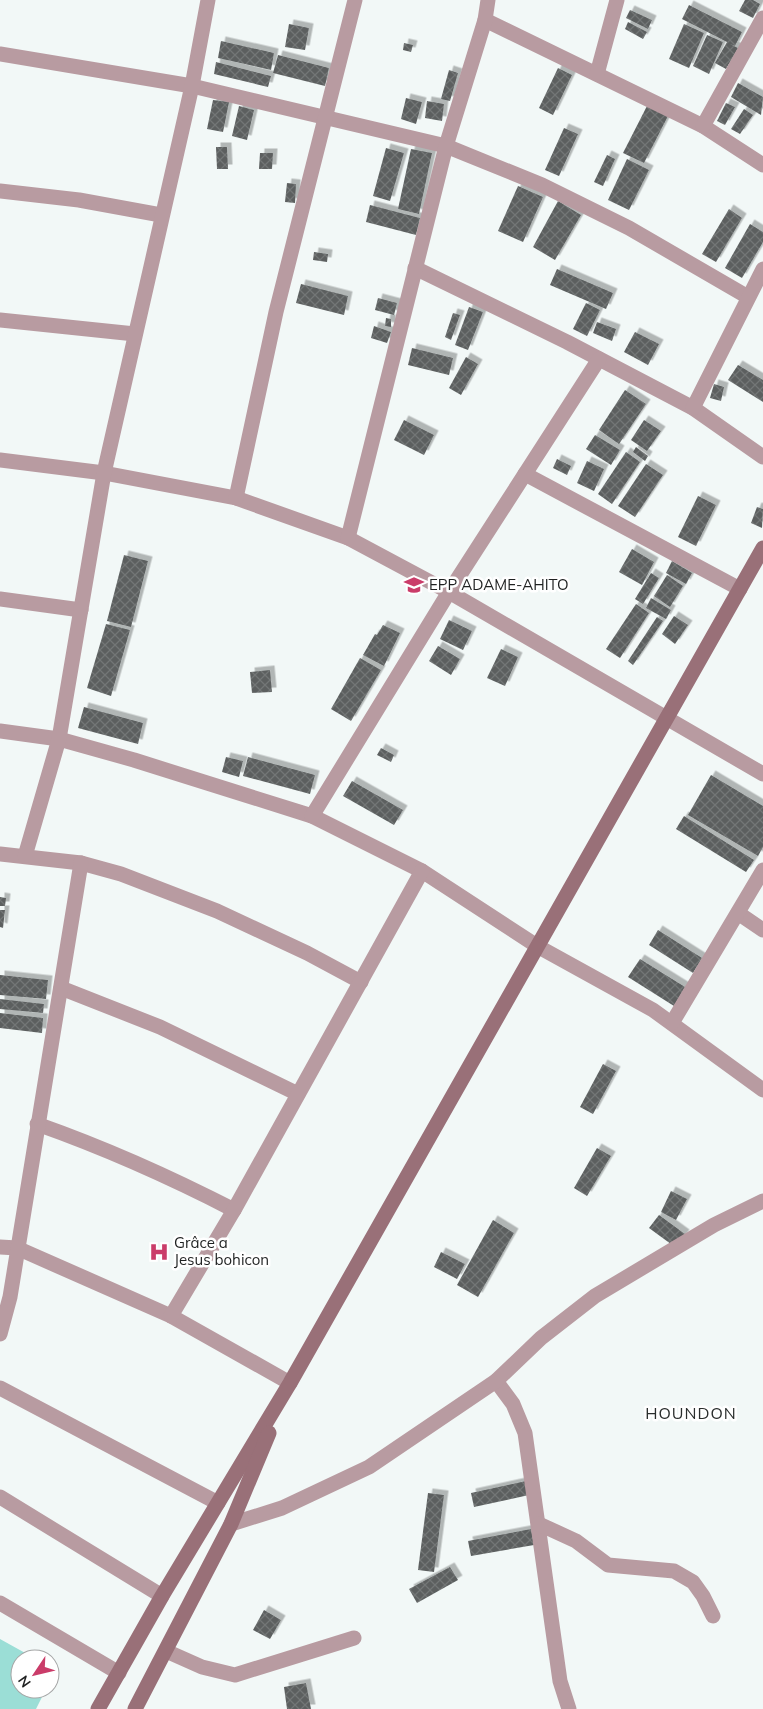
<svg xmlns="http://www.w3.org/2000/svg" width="763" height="1709" font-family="Mulish,sans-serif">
	<defs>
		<pattern id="building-cross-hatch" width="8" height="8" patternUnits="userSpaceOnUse" patternTransform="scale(1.25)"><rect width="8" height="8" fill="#5b5f5f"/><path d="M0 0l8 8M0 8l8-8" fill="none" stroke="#737676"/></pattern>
		<filter id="shadow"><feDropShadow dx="4.5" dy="-4.5" stdDeviation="0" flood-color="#0004"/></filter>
	</defs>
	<rect width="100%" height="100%" fill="#f2f8f7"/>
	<polygon fill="#9bded6" points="0,1639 36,1659 20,1659 20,1689 46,1689 36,1709 0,1709"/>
	<g fill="url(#building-cross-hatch)" filter="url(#shadow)">
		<polygon points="745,0 753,0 760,4 753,18 739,11"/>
		<polygon points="689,5 742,32 735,46 730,44 738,48 726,69 715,63 727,42 682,19"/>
		<polygon points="630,10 652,20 648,29 626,18"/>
		<polygon points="628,22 647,32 643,39 625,29"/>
		<polygon points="289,24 309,28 305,50 285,47"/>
		<polygon points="684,24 704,33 689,68 669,59"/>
		<polygon points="707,35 723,42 709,74 693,66"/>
		<polygon points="221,41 274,53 271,70 218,58"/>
		<polygon points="404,43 413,45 411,52 403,50"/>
		<polygon points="278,55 329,68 325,86 273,73"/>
		<polygon points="216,62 271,76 268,87 214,74"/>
		<polygon points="558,68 572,75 553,115 539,108"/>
		<polygon points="449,70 458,73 450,101 441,99"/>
		<polygon points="738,83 763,97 761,115 731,97"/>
		<polygon points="406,98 422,102 416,124 401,119"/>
		<polygon points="213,100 229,102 223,132 207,129"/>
		<polygon points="427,101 444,104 442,121 425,118"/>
		<polygon points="726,103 735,107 725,125 717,121"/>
		<polygon points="648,104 669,114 644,163 623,153"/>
		<polygon points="239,106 254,110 247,140 232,136"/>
		<polygon points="744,109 753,115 740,134 731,129"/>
		<polygon points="564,128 578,134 559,176 545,170"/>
		<polygon points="216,147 227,147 228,169 217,169"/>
		<polygon points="386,148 404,153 390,201 373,196"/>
		<polygon points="411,149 432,153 419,214 398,209"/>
		<polygon points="260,153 273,153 272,169 259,169"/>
		<polygon points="607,155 615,159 603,186 594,182"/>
		<polygon points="627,159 649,170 629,210 608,200"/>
		<polygon points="287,183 296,184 295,203 285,202"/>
		<polygon points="518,186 543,197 523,242 498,231"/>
		<polygon points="558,201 581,215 555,260 533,247"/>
		<polygon points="370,205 420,218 416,235 366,222"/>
		<polygon points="729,209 742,218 716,262 702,254"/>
		<polygon points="750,224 763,232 763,242 742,278 725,268"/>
		<polygon points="314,252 328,254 327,262 313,260"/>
		<polygon points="557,269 613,293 606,309 550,285"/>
		<polygon points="301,284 348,296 344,315 296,303"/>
		<polygon points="378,298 397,303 394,315 375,310"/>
		<polygon points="586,303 600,310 587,336 573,329"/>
		<polygon points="469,307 483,312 468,350 455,345"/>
		<polygon points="453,313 460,315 451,340 445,337"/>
		<polygon points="386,318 391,319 391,327 385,326"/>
		<polygon points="597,322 616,329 612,341 593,333"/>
		<polygon points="374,326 391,332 387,343 371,338"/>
		<polygon points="635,332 659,344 648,365 624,352"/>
		<polygon points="412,348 453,358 449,375 408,365"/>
		<polygon points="466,357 478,364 461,395 449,388"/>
		<polygon points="738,365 763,380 763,402 728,380"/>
		<polygon points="714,384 724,387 721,401 710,398"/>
		<polygon points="625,390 646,404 619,444 599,430"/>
		<polygon points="404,420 434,435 424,455 394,440"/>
		<polygon points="644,420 661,431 647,451 631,440"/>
		<polygon points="595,435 620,450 611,465 586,449"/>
		<polygon points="636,447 648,456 645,461 633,452"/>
		<polygon points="626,452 640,462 612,504 598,494"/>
		<polygon points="557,459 571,466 567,475 553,468"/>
		<polygon points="587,461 604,469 594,491 577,483"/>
		<polygon points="646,464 663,475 635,517 618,506"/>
		<polygon points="698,496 716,505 696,546 678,537"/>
		<polygon points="757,507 763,509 762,528 751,523"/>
		<polygon points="632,549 654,562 642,585 619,572"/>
		<polygon points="124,555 148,561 131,627 107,621"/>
		<polygon points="672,561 692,573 686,584 666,573"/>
		<polygon points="651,573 659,578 643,604 635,599"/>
		<polygon points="667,575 683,586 670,607 654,596"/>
		<polygon points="651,598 671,610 666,619 646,608"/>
		<polygon points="636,604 649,613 620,658 606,649"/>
		<polygon points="674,616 688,625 675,644 662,634"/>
		<polygon points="657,617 663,621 633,665 628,661"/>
		<polygon points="449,620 472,631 463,650 440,639"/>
		<polygon points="106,624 130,630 111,696 87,688"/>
		<polygon points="383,625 400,633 384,666 363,655 375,634 377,635"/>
		<polygon points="438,646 460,659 451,675 429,661"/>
		<polygon points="501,649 518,657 505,686 487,678"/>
		<polygon points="360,658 381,670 351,721 331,709"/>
		<polygon points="270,670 272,692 252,693 250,672"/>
		<polygon points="84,707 143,723 138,744 78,728"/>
		<polygon points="381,748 394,755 391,762 377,755"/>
		<polygon points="226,757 243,761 239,777 222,772"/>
		<polygon points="248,757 315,775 310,794 243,776"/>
		<polygon points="711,775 763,806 763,847 758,856 688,815"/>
		<polygon points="352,781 403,810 394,825 343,796"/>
		<polygon points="684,816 754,860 746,872 676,829"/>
		<polygon points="0,897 6,898 5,906 0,906"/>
		<polygon points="0,910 5,910 3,928 0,927"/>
		<polygon points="658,930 702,958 693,973 649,945"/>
		<polygon points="640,959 685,987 674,1006 628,977"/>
		<polygon points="0,975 48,980 46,999 0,995"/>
		<polygon points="0,999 44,1004 43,1013 0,1009"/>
		<polygon points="0,1013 43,1018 42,1033 0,1028"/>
		<polygon points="603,1064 616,1071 593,1114 580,1107"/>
		<polygon points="597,1148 611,1156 587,1196 574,1188"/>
		<polygon points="671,1191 687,1199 676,1220 661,1212"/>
		<polygon points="659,1215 685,1234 675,1247 649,1228"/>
		<polygon points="493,1220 514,1233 478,1297 457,1285"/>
		<polygon points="441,1252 465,1264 457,1279 434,1267"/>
		<polygon points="526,1481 529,1495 474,1507 471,1493"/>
		<polygon points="428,1493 444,1495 434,1572 418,1570"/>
		<polygon points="531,1529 534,1545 471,1556 468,1541"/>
		<polygon points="450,1567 458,1580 417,1603 409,1589"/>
		<polygon points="264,1610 281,1620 270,1639 253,1630"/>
		<polygon points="306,1683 311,1709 287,1709 284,1687"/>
	</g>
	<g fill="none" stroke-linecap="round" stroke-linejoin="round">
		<g stroke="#b89ba1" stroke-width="15">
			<polyline points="485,20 703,126 763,165"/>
			<polyline points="0,54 192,86 446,146 542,185 629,228 748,297"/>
			<polyline points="597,74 617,0"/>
			<polyline points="703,126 763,18"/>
			<polyline points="0,191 79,200 161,215"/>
			<polyline points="415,268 567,342 693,408 763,457"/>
			<polyline points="0,320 135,334"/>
			<polyline points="693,408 763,269"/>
			<polyline points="0,460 104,473 236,498 348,538 449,592 763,774"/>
			<polyline points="525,474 740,589"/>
			<polyline points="236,498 276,312 355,0"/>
			<polyline points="348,538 446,146 485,20 488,0"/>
			<polyline points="0,599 81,610"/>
			<polyline points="0,731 59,739 134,760 312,816 422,871 537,946 653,1010 763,1090"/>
			<polyline points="312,816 449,592 599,359"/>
			<polyline points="0,854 81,863 121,874 217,911 307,953 361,982"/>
			<polyline points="25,856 59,739 104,473 192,86 208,0"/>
			<polyline points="738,913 763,930"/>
			<polyline points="61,988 160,1027 298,1094"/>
			<polyline points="672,1023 763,870"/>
			<path d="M37,1124C105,1148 170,1177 234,1210"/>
			<polyline points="0,1247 17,1248 171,1316 290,1383"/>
			<polyline points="171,1316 234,1210 422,871"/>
			<polyline points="0,1334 10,1297 81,863"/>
			<polyline points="496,1381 513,1404 525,1433 560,1681 569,1709"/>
			<polyline points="0,1388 218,1503"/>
			<polyline points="0,1497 162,1596"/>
			<polyline points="231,1524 282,1508 369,1467 496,1381 541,1338 595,1296 714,1225 763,1201"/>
			<polyline points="539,1524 576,1541 608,1565 674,1571 693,1582 703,1596 713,1616"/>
			<polyline points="0,1603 119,1673"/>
			<polyline points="166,1651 202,1667 235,1675 354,1638"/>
		</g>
		<g stroke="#997078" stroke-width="15">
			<polyline points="98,1709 162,1596 290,1383 763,548"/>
			<polyline points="135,1709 231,1524 269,1433"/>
		</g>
	</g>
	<defs>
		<symbol id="school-bare" viewBox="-9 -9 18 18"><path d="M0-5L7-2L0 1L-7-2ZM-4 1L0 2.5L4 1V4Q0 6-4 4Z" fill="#ca3c69" stroke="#fff" stroke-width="2.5" paint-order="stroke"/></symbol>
		<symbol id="hospital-bare" viewBox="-9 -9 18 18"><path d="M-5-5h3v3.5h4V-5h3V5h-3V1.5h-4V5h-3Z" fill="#ca3c69" stroke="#fff" stroke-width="2.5" paint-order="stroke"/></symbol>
	</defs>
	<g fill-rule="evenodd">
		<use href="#school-bare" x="400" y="571" width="28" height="28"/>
		<use href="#hospital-bare" x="145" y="1238" width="28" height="28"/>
	</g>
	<g text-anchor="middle" stroke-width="5" stroke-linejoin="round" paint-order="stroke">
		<g font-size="15" fill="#1f2121" stroke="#fff" text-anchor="start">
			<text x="429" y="590">EPP ADAME-AHITO</text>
			<text x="174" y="1248">Grâce a<tspan x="174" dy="17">Jesus bohicon</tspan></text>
		</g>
		<g font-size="16" letter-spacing="1" fill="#2a2e2d" stroke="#fff">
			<text x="691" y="1419">HOUNDON</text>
		</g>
	</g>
	<g transform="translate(35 1674) rotate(235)"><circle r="24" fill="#ffffff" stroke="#a5a6a6"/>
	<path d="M0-4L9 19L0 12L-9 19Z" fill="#ca3c69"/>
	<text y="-8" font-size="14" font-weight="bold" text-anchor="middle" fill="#1f2121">N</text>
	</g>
</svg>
